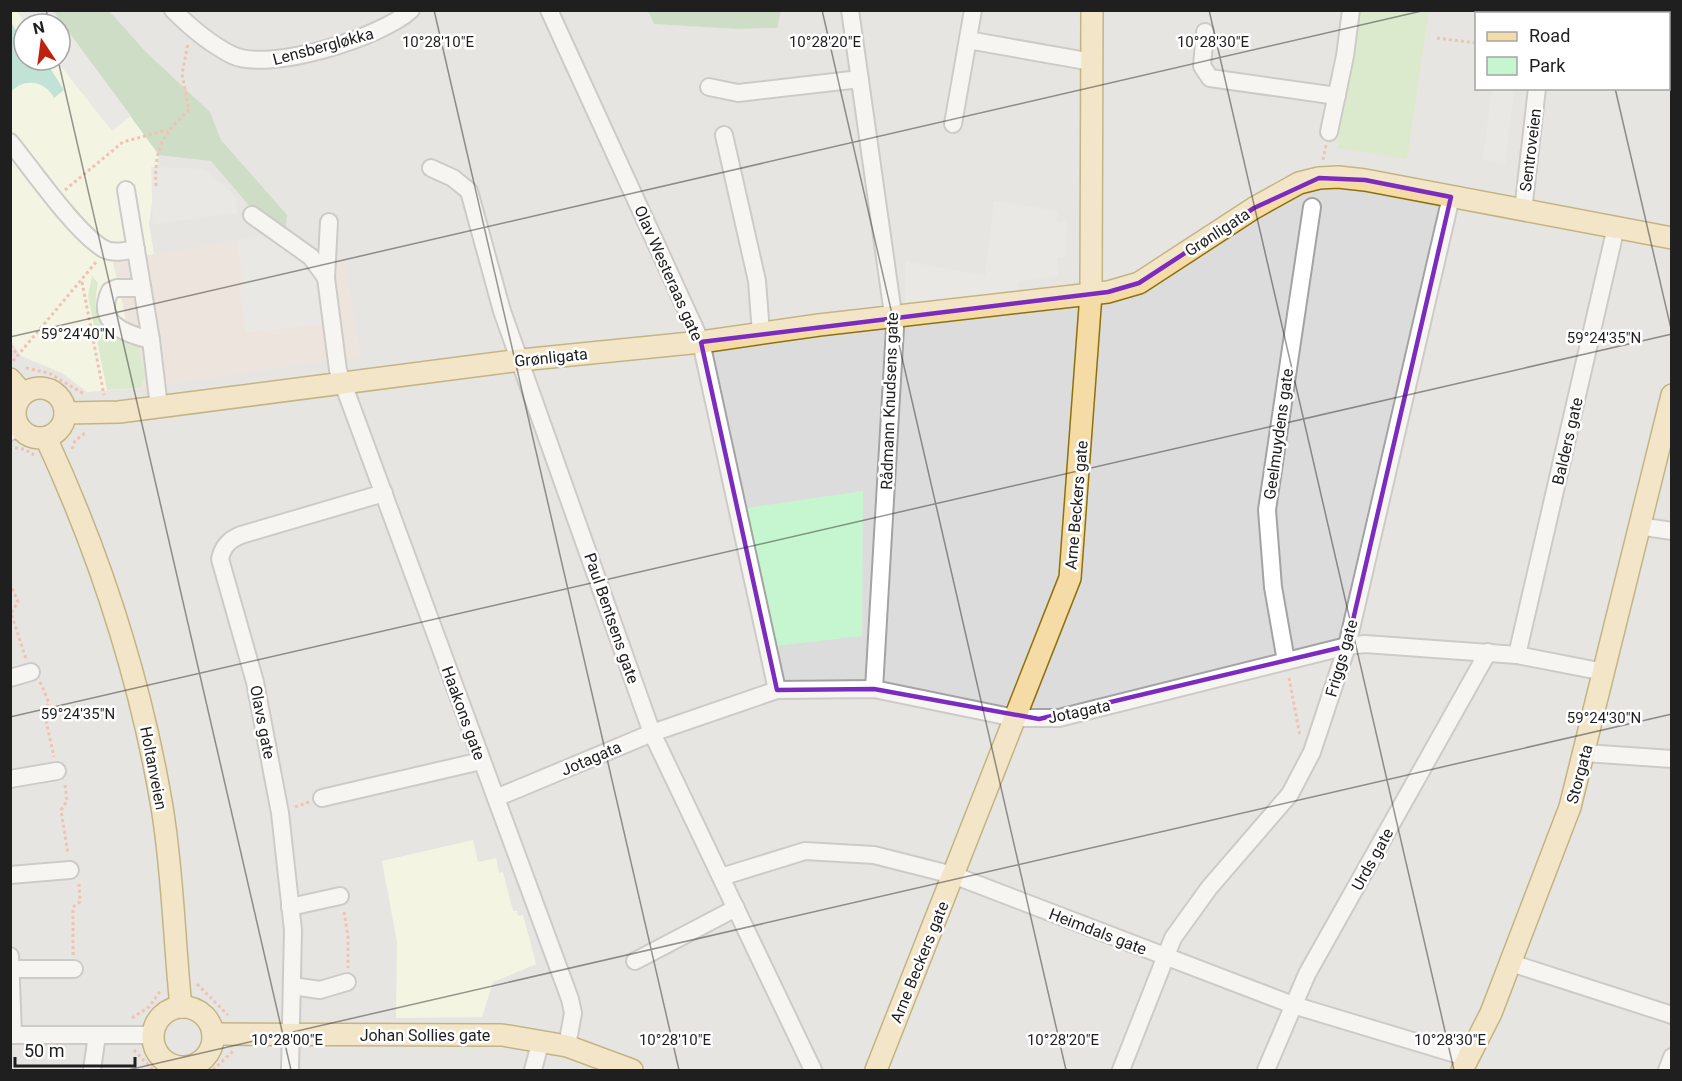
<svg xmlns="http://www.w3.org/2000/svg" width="1682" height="1081" font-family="Roboto,sans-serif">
	<rect width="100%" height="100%" fill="#efede6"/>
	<path fill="#dddcdc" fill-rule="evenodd" d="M648,10L654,24L736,29L776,28L781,10L1671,11V1070H11L10,11ZM1476,14H1668V88H1476ZM24,24H60V60H24Z"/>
	<polygon fill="#eedad6" points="270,234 344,259 360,356 141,388 113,262"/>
	<g fill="#fafde1" fill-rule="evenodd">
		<path d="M10,11H53L159,155L149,224L154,254L113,262L141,388L87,392L62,373L21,356L11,341ZM24,24H60V60H24Z"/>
		<polygon points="473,840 478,862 496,858 499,873 503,872 513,911 517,911 518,916 523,915 536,964 493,982 482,1017 396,1018 397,942 382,861"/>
	</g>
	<g fill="#c4e5af">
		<polygon points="1358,11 1429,11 1407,159 1337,148"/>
		<path d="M92,276L98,283C89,324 106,331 139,347L145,375L141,388L107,390L88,296Z"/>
	</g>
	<g fill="#a6cb9e">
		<polygon points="53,11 109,11 146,52 210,112 221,140 287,215 285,235 252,209 211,161 159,155"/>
		<polygon points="648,11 781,11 777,28 736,29 654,24"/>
	</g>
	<polygon fill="#c6f6cf" points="863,491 862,636 775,646 747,508"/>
	<path fill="#8ad8c2" d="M10,21L24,42V60H45L64,90L54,98C46,81 24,77 11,92Z"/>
	<g fill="#e3e3e3">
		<polygon points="16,11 53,11 131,116 112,131 56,60 60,60 60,24 27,24"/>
		<polygon points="1492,89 1514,89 1505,163 1483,160"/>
		<polygon points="151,167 203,169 237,197 237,213 153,224"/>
		<polygon points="994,201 1058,211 1056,221 1067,221 1066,257 1057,258 1059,276 1018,281 1018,294 905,306 905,261 985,276"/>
		<polygon points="270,234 318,250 330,323 246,332 239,285 243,282 238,241"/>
	</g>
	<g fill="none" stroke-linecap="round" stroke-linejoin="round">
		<defs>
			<g id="minor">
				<path d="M173,10C189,26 212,45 232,55C269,73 382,37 411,10"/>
				<polyline points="549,10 701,342 777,690"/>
				<polyline points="850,10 895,328 874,689"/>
				<polyline points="1546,14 1547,10"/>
				<polyline points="1205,32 1202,66 1210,78 1337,96"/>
				<polyline points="968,40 1092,62"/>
				<polyline points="709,87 738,93 860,79"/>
				<polyline points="953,124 973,10"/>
				<polyline points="1329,132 1345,56 1351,10"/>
				<polyline points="724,135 757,281 761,333"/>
				<path d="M10,142C32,169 76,233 104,249C113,254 126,251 136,249"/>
				<polyline points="431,168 453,178 469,191 502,311 652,733 813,1070"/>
				<polyline points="126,190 151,340 159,407"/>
				<polyline points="1523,211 1537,88"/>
				<polyline points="252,215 311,257 326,278"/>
				<polyline points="329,222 326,278 338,370 570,999 573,1013 567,1046"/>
				<path d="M141,288H117L110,291C95,323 125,334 151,340"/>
				<polyline points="10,432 18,427"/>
				<polyline points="1638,526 1672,531"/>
				<polyline points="1517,655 1616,227"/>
				<polyline points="1286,661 1273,587 1267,510 1312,207"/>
				<polyline points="10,678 31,672"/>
				<polyline points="1585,753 1672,759"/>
				<polyline points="10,779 57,771"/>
				<polyline points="322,798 481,761"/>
				<polyline points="496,798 652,733 777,690 874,689 1015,718 1059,718 1347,646 1365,644 1517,655 1604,672"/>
				<polyline points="10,875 70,870"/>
				<polyline points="721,877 805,851 874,855 953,875 1293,1005 1469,1058"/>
				<polyline points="290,907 340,896"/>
				<polyline points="10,956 13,1035"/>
				<polyline points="635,961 736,908"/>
				<polyline points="1511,963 1672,1015"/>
				<polyline points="12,969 74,969"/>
				<polyline points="292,986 320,990 347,982"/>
				<polyline points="10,1035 153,1035"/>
				<polyline points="92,1070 97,1035"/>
				<path d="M290,1070L293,930L280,813L255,682L220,559C223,546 229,540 241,535L384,493"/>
				<polyline points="533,1070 541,1040"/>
				<polyline points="1121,1070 1173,938 1209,888 1290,794 1312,752 1347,646 1451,197"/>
				<polyline points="1266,1070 1307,974 1488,652"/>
				<polyline points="1667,1070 1672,1057"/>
			</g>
			<g id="major">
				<polyline points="10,379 23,394"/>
				<circle cx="40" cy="413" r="25"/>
				<polyline points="65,413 119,412 521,360 701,342 819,325 1108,292 1139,283 1254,208 1299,183 1319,178 1338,177 1365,180 1672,238"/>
				<path d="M46,438C101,557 140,677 162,807C173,873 174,940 181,1007"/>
				<circle cx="183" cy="1037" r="30"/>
				<polyline points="213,1034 502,1035 567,1046 632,1070"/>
				<polyline points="876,1070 1070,578 1091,294 1092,10"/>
				<polyline points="1462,1070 1491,1013 1570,807 1672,395"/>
			</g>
		</defs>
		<use href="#minor" stroke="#a3a3a3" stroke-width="20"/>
		<use href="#major" stroke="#8f710b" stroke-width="24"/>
		<g stroke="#f08f76" stroke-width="3" stroke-dasharray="3 3" stroke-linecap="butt">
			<polyline points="1437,38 1476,43"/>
			<polyline points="1323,160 1326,145"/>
			<path d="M156,186C154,149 162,135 189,110L182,74L188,43"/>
			<polyline points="65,190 123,142 167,130"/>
			<polyline points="82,282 104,395"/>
			<polyline points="10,346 18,355"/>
			<polyline points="13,361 97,261"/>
			<polyline points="26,368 49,373 84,394"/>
			<polyline points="15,448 24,449 34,455"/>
			<polyline points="72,449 75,441 86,432"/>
			<polyline points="10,583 18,602 11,613 26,659"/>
			<polyline points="1289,678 1300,736"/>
			<polyline points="40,682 49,703 44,712 54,757"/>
			<polyline points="65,785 67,801 61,810 68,854"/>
			<polyline points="295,807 309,802"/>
			<polyline points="344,912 348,936 348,968"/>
			<polyline points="73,955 73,907 80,902 79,884"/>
			<polyline points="197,984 228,1015"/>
			<polyline points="132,1018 149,1007 161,990"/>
			<polyline points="134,1050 153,1070"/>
			<polyline points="213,1070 233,1051"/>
		</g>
		<use href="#minor" stroke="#fff" stroke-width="16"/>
		<use href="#major" stroke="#f5dba5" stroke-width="21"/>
	</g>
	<path d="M0 0H1682V1081H0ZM1319,178L1365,180L1451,197L1347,646L1039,719L874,689L777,690L701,342L1108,292L1139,283L1254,208Z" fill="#efede6" fill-opacity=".55" fill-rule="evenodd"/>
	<path fill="none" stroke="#7b2cbf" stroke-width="4.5" stroke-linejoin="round" d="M1319,178L1365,180L1451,197L1347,646L1039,719L874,689L777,690L701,342L1108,292L1139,283L1254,208Z"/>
	<path fill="none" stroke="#1f1f1f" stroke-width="1.5" stroke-opacity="0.45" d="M46,10L50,24M434,10L679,1070M822,10L1066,1070M1209,10L1454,1070M1597,10L1598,14M58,60L291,1070M1615,88L1672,333M10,337L1426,10M10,717L1672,334M128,1070L1672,714"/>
	<g text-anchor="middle" stroke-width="5" stroke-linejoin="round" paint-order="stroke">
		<g font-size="16" fill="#1f1f1f" stroke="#fff">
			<text transform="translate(323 46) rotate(-15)" y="6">Lensbergløkka</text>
			<text transform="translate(1530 150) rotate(-83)" y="6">Sentroveien</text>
			<text transform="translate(1217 232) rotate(-33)" y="6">Grønligata</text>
			<text transform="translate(669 273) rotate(66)" y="6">Olav Westeraas gate</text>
			<text transform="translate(551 357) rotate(-6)" y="6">Grønligata</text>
			<text transform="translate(889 401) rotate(-88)" y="6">Rådmann Knudsens gate</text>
			<text transform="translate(1278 434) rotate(-82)" y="6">Geelmuydens gate</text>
			<text transform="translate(1567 441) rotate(-77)" y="6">Balders gate</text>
			<text transform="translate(1076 505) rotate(-85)" y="6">Arne Beckers gate</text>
			<text transform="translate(612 618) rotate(71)" y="6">Paul Bentsens gate</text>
			<text transform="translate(1341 658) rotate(-74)" y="6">Friggs gate</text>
			<text transform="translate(1079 711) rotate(-12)" y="6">Jotagata</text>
			<text transform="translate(464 713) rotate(70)" y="6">Haakons gate</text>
			<text transform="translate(263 722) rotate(79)" y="6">Olavs gate</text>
			<text transform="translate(591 758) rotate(-23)" y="6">Jotagata</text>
			<text transform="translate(154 768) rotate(79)" y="6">Holtanveien</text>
			<text transform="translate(1579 774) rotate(-75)" y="6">Storgata</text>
			<text transform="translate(1372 859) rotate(-61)" y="6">Urds gate</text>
			<text transform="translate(1098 931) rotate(21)" y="6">Heimdals gate</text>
			<text transform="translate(919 962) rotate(-68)" y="6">Arne Beckers gate</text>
			<text x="425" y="1041">Johan Sollies gate</text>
		</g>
	</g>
	<g font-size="15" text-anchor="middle" fill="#1f1f1f" stroke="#fff" stroke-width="5" stroke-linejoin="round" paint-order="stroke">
		<text x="438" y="47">10°28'10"E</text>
		<text x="825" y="47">10°28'20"E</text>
		<text x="1213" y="47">10°28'30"E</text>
		<text x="78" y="339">59°24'40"N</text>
		<text x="1604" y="343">59°24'35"N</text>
		<text x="78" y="719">59°24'35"N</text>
		<text x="1604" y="723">59°24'30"N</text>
		<text x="287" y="1045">10°28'00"E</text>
		<text x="675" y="1045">10°28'10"E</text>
		<text x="1063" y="1045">10°28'20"E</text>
		<text x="1450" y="1045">10°28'30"E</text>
	</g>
	<rect width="1682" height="1081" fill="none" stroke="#1f1f1f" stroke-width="24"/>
	<rect x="1475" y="12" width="195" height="78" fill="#ffffff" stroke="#a5a5a5" stroke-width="1.5"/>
	<rect x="1487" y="32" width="30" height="9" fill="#f5dba5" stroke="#a5a5a5" stroke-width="1.5"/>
	<text x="1529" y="42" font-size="18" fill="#1f1f1f">Road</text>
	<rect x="1487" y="57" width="30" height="18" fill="#c6f6cf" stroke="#a5a5a5" stroke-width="1.5"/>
	<text x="1529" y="72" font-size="18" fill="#1f1f1f">Park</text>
	<g transform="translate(42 42) rotate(347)"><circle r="28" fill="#ffffff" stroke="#a5a5a5" stroke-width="1.5"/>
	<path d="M0-4.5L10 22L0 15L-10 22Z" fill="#bf210f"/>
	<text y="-9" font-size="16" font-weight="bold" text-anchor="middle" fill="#1f1f1f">N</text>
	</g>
	<path d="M15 1057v9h120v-9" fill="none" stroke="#1f1f1f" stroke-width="3"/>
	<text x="24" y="1057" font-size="18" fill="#1f1f1f" stroke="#ffffff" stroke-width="4.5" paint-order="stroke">50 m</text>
</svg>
